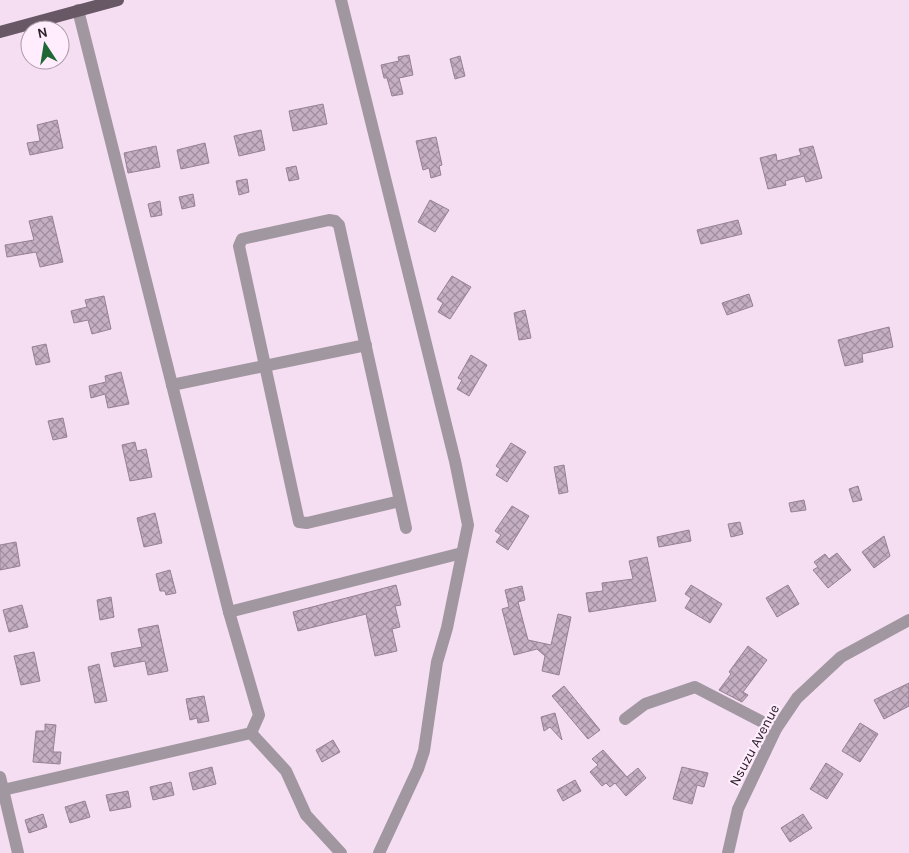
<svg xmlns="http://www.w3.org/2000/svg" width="909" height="853" font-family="Karla,sans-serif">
	<defs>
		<pattern id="building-cross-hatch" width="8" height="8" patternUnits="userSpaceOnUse" patternTransform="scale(1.25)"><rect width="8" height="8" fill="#c4aec1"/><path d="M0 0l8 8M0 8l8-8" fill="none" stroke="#9f8d9d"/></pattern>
	</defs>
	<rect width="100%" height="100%" fill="#f5ddf2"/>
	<g fill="url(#building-cross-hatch)" stroke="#968194">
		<polygon points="409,55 413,75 399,78 403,94 392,96 387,78 384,78 381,65 399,61 398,57"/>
		<polygon points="460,56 465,76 455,79 450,59"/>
		<polygon points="323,104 327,124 293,131 289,111"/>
		<polygon points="57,120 63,148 30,155 27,143 40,141 37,125"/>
		<polygon points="261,130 265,150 239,156 234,136"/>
		<polygon points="436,137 442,165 439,166 441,175 431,178 429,168 423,170 416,141"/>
		<polygon points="205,143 209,163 181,169 177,150"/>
		<polygon points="156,146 160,167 128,173 124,153"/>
		<polygon points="813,146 822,178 806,182 804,176 785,181 786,185 768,189 760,158 776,154 777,161 801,155 799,149"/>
		<polygon points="296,166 299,179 289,181 286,168"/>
		<polygon points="247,179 249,192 239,195 236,181"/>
		<polygon points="193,194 195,206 182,209 179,197"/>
		<polygon points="430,200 449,210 435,232 418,222"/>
		<polygon points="160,201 162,215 151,217 148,204"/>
		<polygon points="52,216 63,262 40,267 36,252 7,257 5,245 34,240 29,221"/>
		<polygon points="738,220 742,234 701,244 697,230"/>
		<polygon points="452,276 471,287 450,319 438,312 443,303 437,299"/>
		<polygon points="749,294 753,306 727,315 722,303"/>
		<polygon points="104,296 111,329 92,334 88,320 74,323 71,311 87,307 85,300"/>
		<polygon points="525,310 531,338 519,340 514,313"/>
		<polygon points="889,327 893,347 862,354 863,362 845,366 838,340"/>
		<polygon points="46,344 50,362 36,365 32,347"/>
		<polygon points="471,355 487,365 469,396 457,389 462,380 458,378"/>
		<polygon points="121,372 129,404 108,408 105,394 91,398 89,386 106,382 105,376"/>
		<polygon points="63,418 67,437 53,440 48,421"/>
		<polygon points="135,442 137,451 146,449 152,477 130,481 122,445"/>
		<polygon points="511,443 526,452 507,482 496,475 500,469 496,466"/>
		<polygon points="564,465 568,492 559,494 554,467"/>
		<polygon points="858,486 862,500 853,502 849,489"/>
		<polygon points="804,500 806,510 791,512 789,503"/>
		<polygon points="512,506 529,516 508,550 496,542 501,535 495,531"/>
		<polygon points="155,513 162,543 144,547 137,518"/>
		<polygon points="740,522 743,534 731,537 728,524"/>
		<polygon points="689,530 691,541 659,547 657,537"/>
		<polygon points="884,536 890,556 874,568 862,552"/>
		<polygon points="16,542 20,566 0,570 0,545"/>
		<polygon points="837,553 851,570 828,588 813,570 818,567 814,562 825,554 829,559"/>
		<polygon points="647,557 656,601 589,612 586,593 603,591 602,583 633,579 629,561"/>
		<polygon points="170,570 176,593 166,595 165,591 160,591 156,574"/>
		<polygon points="396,585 401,605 395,606 400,627 392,629 397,651 375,656 366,614 298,631 293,612"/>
		<polygon points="691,585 722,604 710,623 685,608 691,598 685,594"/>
		<polygon points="788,585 799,604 777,617 766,598"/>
		<polygon points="522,586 525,600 518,602 528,640 551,645 558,614 571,617 559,675 542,671 545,656 537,649 514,655 502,609 509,607 505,590"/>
		<polygon points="111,597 114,617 100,620 97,600"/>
		<polygon points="22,605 28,627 9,632 3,610"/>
		<polygon points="158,625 168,671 148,675 145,661 114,667 111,653 142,647 138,629"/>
		<polygon points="748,646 767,660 743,692 748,695 742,702 719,690 731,674 729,672"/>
		<polygon points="34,652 40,681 21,685 14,656"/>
		<polygon points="99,664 107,701 95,703 88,667"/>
		<polygon points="909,683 909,706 884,719 874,700"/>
		<polygon points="564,686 600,730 588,739 552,696"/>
		<polygon points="204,696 209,721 198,723 197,718 190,720 186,699"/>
		<polygon points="555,713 562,740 550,727 544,731 541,717"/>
		<polygon points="860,723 878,734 860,762 842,751"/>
		<polygon points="45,724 56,725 53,752 61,752 60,764 33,762 36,731 45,731"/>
		<polygon points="333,740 340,752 322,762 316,750"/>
		<polygon points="603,750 627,777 638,768 646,778 626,796 615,783 610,787 606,783 602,786 590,772 598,765 592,759"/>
		<polygon points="826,763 843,774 827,799 810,789"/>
		<polygon points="212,767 216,784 193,790 189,773"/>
		<polygon points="682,767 708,773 704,787 697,785 692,804 673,799"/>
		<polygon points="575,780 581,791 563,801 557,790"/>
		<polygon points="171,782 174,795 153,800 150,787"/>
		<polygon points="128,791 131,807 110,811 106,795"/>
		<polygon points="85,801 90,817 70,823 65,807"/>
		<polygon points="43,814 47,827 29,833 25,820"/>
		<polygon points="803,814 812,828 790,842 781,828"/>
	</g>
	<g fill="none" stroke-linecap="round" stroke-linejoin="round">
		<g stroke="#a197a0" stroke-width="12">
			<polyline points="341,0 455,461 468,525 447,628 437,662 424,751 418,769 379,853"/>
			<polyline points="172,385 366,345"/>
			<polyline points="400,501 307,523 299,522 239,246 242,239 329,220 335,221 339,225 406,528"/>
			<polyline points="229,612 462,553"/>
			<polyline points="625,719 645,704 695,687 776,729"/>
			<polyline points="251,733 286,771 306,815 341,853"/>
			<polyline points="0,777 18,853"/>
			<polyline points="3,790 251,733 259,715 229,612 78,10"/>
			<polyline points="728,853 738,809 776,729 797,698 841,657 909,620"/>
		</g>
		<polyline stroke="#685866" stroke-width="12" points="0,32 118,0"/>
	</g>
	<g text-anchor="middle" stroke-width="4.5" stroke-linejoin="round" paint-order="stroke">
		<g font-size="14" fill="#2b222a" stroke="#ffecfd">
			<text transform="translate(754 745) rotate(-62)" y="5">Nsuzu Avenue</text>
		</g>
	</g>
	<g transform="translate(45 45) rotate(348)"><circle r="24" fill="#ffecfd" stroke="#aa9ba9"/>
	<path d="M0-4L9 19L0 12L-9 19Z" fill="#1f6835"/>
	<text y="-8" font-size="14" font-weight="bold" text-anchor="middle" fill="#2b222a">N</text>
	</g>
</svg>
